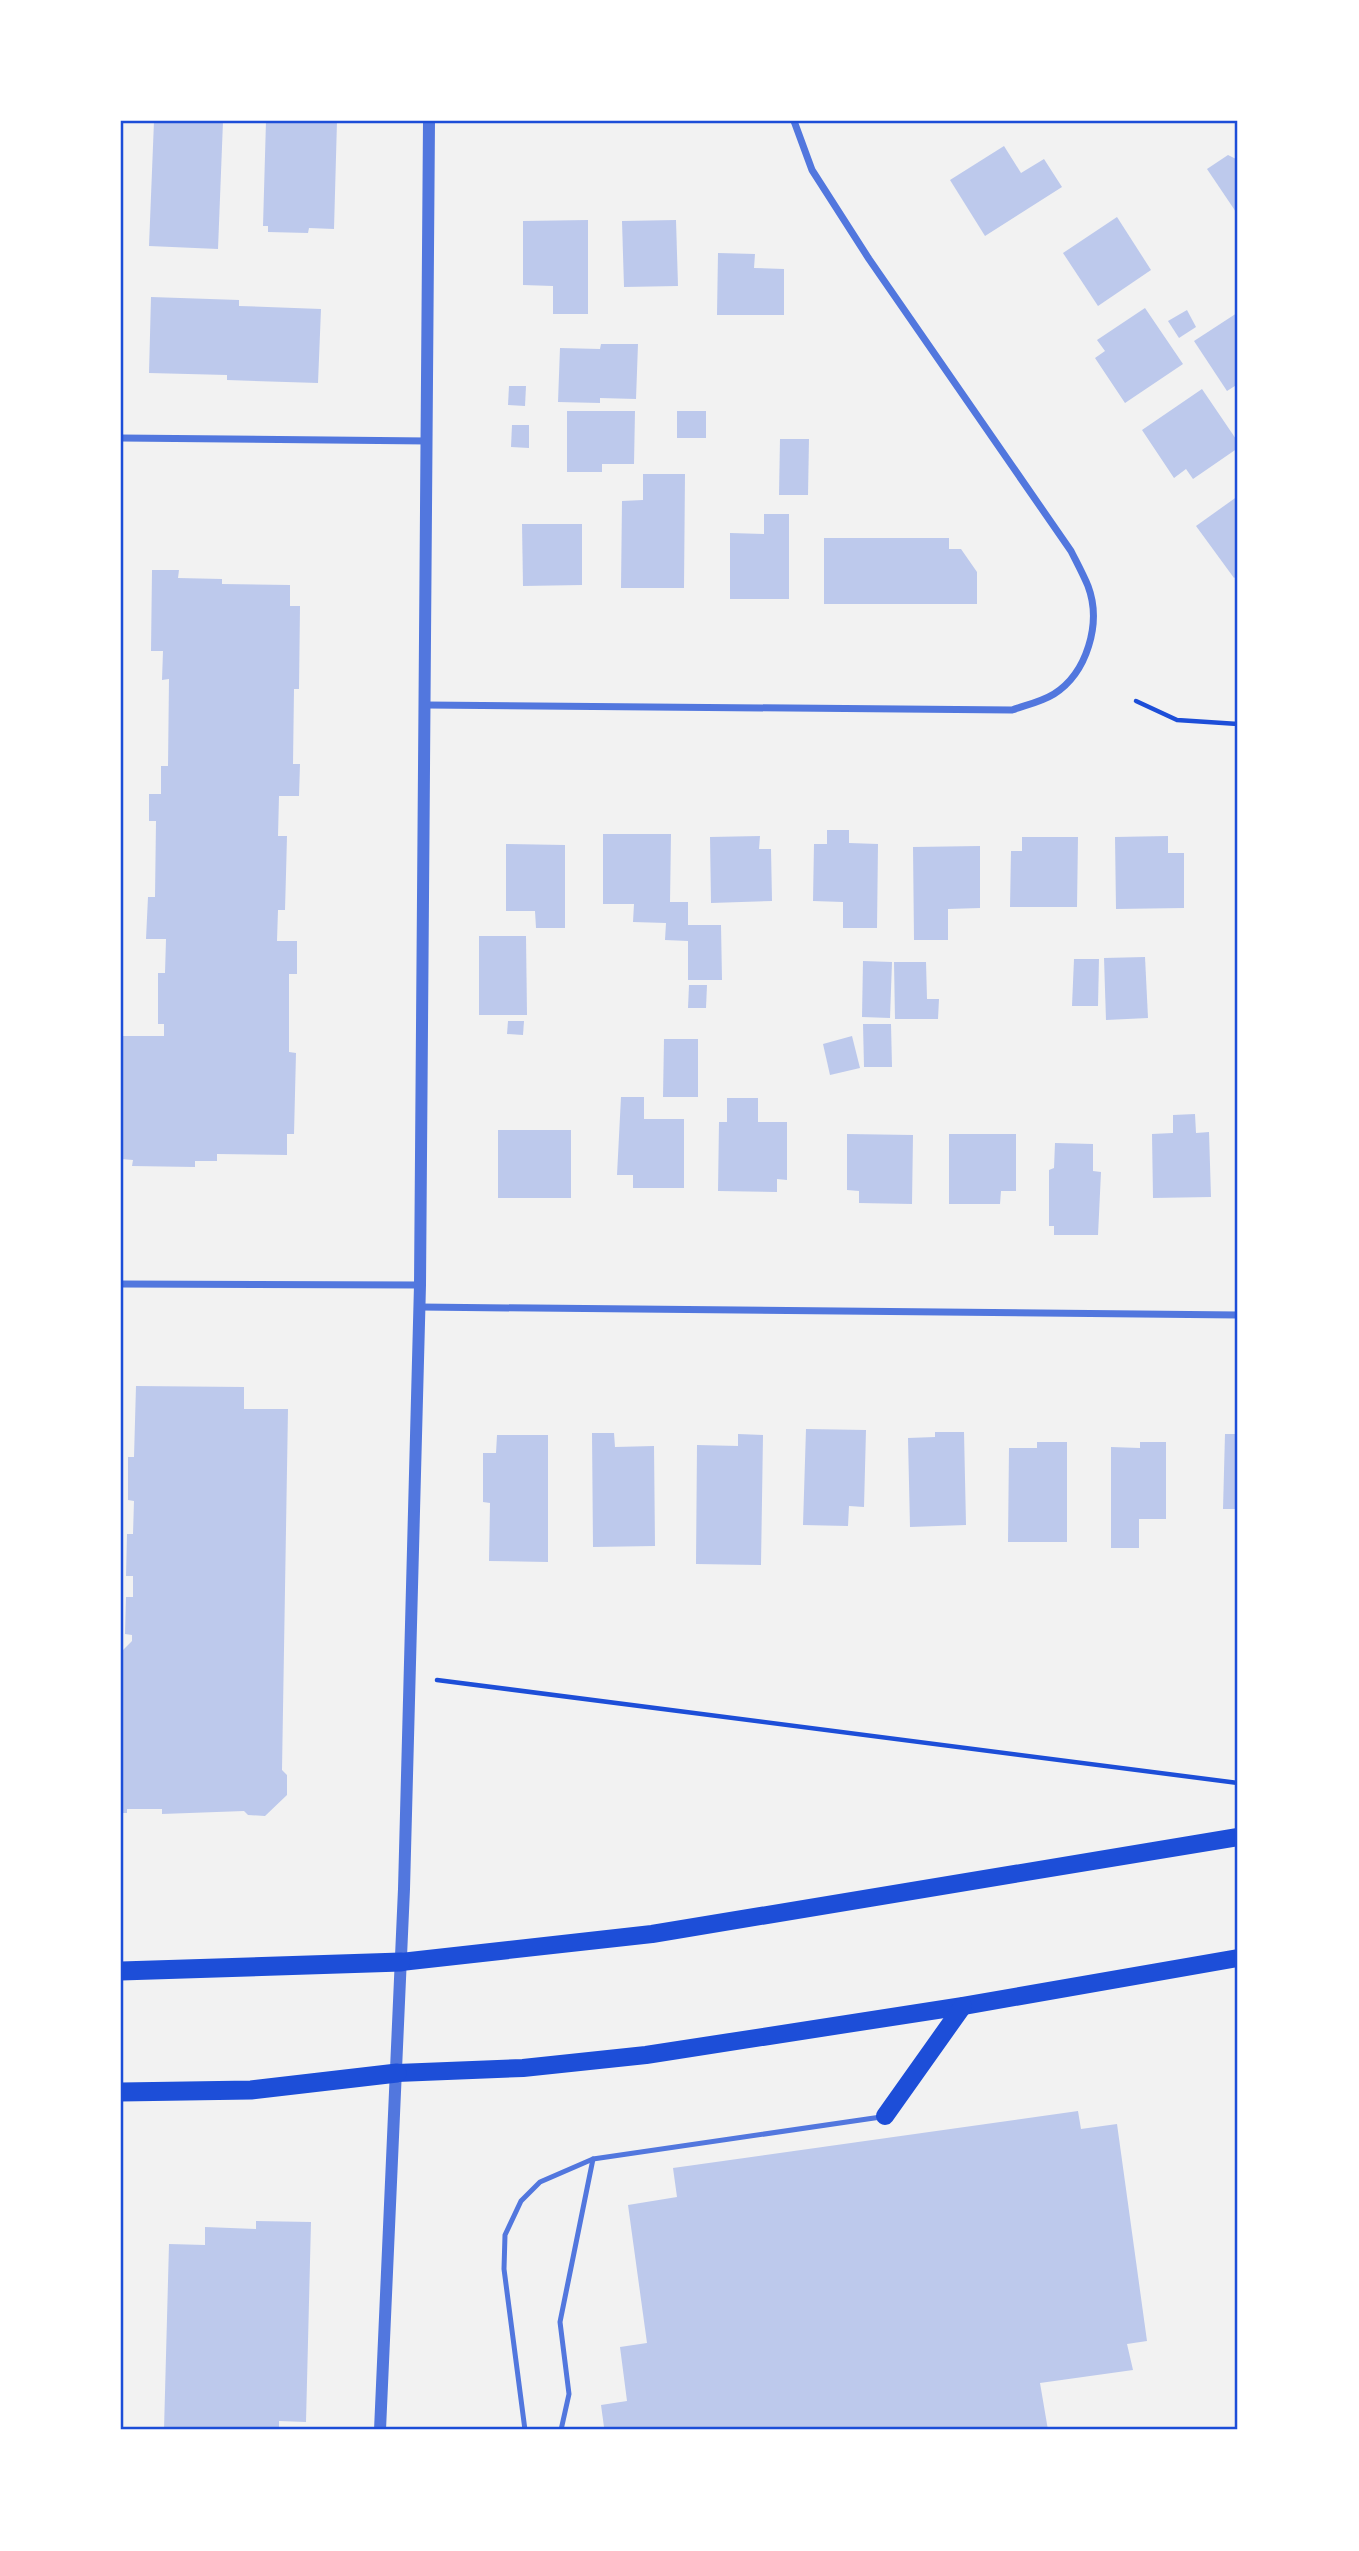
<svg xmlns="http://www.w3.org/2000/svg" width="1359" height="2551" font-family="Helvetica,sans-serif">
	<rect width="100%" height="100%" fill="#f2f2f2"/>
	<g fill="#bdc9ec">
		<polygon points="154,121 223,121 218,249 149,246"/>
		<polygon points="266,121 337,121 334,229 309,228 308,233 268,232 268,226 263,226"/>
		<polygon points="1004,146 1021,173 1044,159 1062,187 985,236 950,180"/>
		<polygon points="1228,155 1238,160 1238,215 1207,169"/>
		<polygon points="1117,217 1151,270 1098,306 1063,253"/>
		<polygon points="588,220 588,314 553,314 553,286 523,285 523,221"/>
		<polygon points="676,220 678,286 624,287 622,221"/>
		<polygon points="718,253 755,254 754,268 784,269 784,315 717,315"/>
		<polygon points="151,297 239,300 239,306 321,309 318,383 227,380 227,375 149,373"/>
		<polygon points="1145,308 1183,364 1125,403 1095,358 1105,351 1097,340"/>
		<polygon points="1187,310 1196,327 1179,338 1168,321"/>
		<polygon points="1237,313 1238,384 1227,391 1194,341"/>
		<polygon points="601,344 638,344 636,399 600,398 600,403 558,402 560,348 600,349"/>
		<polygon points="509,386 526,386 525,406 508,405"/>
		<polygon points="1202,389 1238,442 1238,448 1193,479 1186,469 1174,478 1142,430"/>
		<polygon points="567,411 635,411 634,464 602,464 602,472 567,472"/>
		<rect x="677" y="411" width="29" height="27"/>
		<polygon points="512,425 529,425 529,448 511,447"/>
		<polygon points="780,439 809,439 808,495 779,495"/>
		<polygon points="643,474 685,474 684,588 621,588 622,501 643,500"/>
		<polygon points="1238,496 1238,575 1234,578 1196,526"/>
		<polygon points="764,514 789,514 789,599 730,599 730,533 764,534"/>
		<polygon points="522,524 582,524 582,585 523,586"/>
		<polygon points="824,538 949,538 949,549 961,549 977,572 977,604 824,604"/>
		<polygon points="152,570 179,570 178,578 222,579 222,584 290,585 290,606 300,606 299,689 294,689 293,764 300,764 299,796 279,796 278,836 287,836 286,874 285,910 278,910 277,941 297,941 297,974 289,974 289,1052 296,1053 294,1134 287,1134 287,1155 217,1154 217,1161 195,1161 195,1167 132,1166 133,1160 121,1159 121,1036 164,1036 164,1024 158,1024 158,973 165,973 166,939 146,939 148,897 155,897 156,821 149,821 149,794 161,794 161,766 168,766 169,679 162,680 163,651 151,651"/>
		<polygon points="827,830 849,830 849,843 878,844 877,928 843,928 843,902 813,901 814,844 827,844"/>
		<polygon points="603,834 671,834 670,902 688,902 688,925 721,925 722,980 688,980 688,941 665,940 666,923 633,922 634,904 603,904"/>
		<polygon points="760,836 759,849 771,849 772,901 711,903 710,837"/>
		<polygon points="1168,836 1168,853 1184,853 1184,908 1116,909 1115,837"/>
		<polygon points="1022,837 1078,837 1077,907 1010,907 1011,851 1022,851"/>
		<polygon points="506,844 565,845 565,928 536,928 535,911 506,911"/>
		<polygon points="980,846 980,908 948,909 948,940 914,940 913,847"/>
		<polygon points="479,936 526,936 527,1015 479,1015"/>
		<polygon points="1145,957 1148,1018 1106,1020 1104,958"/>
		<polygon points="1074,959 1099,959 1098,1006 1072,1006"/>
		<polygon points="863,961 892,962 890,1018 862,1017"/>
		<polygon points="894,962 926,962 927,999 939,999 938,1019 895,1019"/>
		<polygon points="689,985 707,985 706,1008 688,1008"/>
		<polygon points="508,1021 524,1021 523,1035 507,1034"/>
		<polygon points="863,1024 891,1024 892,1067 864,1067"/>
		<polygon points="852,1036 860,1068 830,1075 823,1044"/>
		<polygon points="664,1039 698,1039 698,1097 663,1097"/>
		<polygon points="621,1097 644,1097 644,1119 684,1119 684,1188 633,1188 633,1175 617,1175"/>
		<polygon points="727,1098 758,1098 758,1122 787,1122 787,1180 777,1179 777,1192 718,1191 719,1122 727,1122"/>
		<polygon points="1195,1114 1196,1133 1209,1132 1211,1197 1153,1198 1152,1134 1173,1133 1173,1115"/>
		<rect x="498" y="1130" width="73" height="68"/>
		<polygon points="847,1134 913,1135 912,1204 859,1203 859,1191 847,1190"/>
		<polygon points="949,1134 1016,1134 1016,1191 1001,1191 1000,1204 949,1204"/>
		<polygon points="1055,1143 1093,1144 1093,1171 1101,1172 1098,1235 1054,1235 1054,1226 1049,1226 1049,1170 1054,1168"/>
		<polygon points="136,1386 244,1387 244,1409 288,1409 282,1770 287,1775 287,1795 265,1816 248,1815 244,1811 162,1814 162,1809 127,1809 127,1813 121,1813 121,1652 132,1641 132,1635 125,1634 126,1597 133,1597 133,1576 126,1576 127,1534 133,1534 134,1501 128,1500 128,1457 134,1457"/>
		<polygon points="806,1429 866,1430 864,1507 849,1506 848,1526 803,1525"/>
		<polygon points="935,1432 964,1432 966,1525 910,1527 908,1438 935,1437"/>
		<polygon points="592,1433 614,1433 615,1447 654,1446 655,1546 593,1547"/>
		<polygon points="738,1434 763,1435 761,1565 696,1564 697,1445 738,1446"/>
		<polygon points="1225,1434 1238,1434 1238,1509 1223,1509"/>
		<polygon points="497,1435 548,1435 548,1562 489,1561 490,1503 483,1502 483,1453 496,1453"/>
		<polygon points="1037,1442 1067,1442 1067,1542 1008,1542 1009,1448 1037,1448"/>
		<polygon points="1140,1442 1166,1442 1166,1519 1139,1519 1139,1548 1111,1548 1111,1447 1140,1448"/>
		<polygon points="1078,2111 1081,2129 1117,2124 1147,2341 1127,2344 1133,2370 1040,2383 1048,2430 595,2430 604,2427 601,2405 627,2401 620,2347 647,2343 628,2205 677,2197 673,2168"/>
		<polygon points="256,2221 311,2222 306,2422 279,2421 279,2430 164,2430 169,2244 205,2245 205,2227 256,2229"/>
	</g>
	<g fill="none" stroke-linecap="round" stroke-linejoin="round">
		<g stroke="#1d4ed8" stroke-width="4.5">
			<polyline points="1136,701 1177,720 1238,724"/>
			<polyline points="437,1680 1238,1783"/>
		</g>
		<g stroke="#5277de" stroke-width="5">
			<polyline points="525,2430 504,2269 505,2235 521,2201 540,2182 593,2159 881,2117"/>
			<polyline points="561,2430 569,2394 560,2322 593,2159"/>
		</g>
		<g stroke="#5277de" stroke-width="7">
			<polyline points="121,438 428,441"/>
			<path d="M427,705L1012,710C1026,705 1041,702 1054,694C1087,673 1102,623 1088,586C1083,574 1077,563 1071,551L869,259L812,170L794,121"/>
			<polyline points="121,1284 420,1285"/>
			<polyline points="420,1307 1238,1315"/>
		</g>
		<polyline stroke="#5277de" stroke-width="12" points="380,2430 404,1889 420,1285 429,121"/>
		<g stroke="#1d4ed8" stroke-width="18">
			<polyline points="401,1962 652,1934 1238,1837"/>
			<polyline points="397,2073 523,2068 646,2055 963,2006 1238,1958"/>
			<polyline points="885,2116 963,2006"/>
		</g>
		<g stroke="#1d4ed8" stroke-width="19">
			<polyline points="121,1971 401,1962"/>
			<polyline points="121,2092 251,2090 397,2073"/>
		</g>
	</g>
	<rect width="1359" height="2551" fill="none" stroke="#ffffff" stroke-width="245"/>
	<rect x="122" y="122" width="1114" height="2306" fill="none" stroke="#1d4ed8" stroke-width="2.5"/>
</svg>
